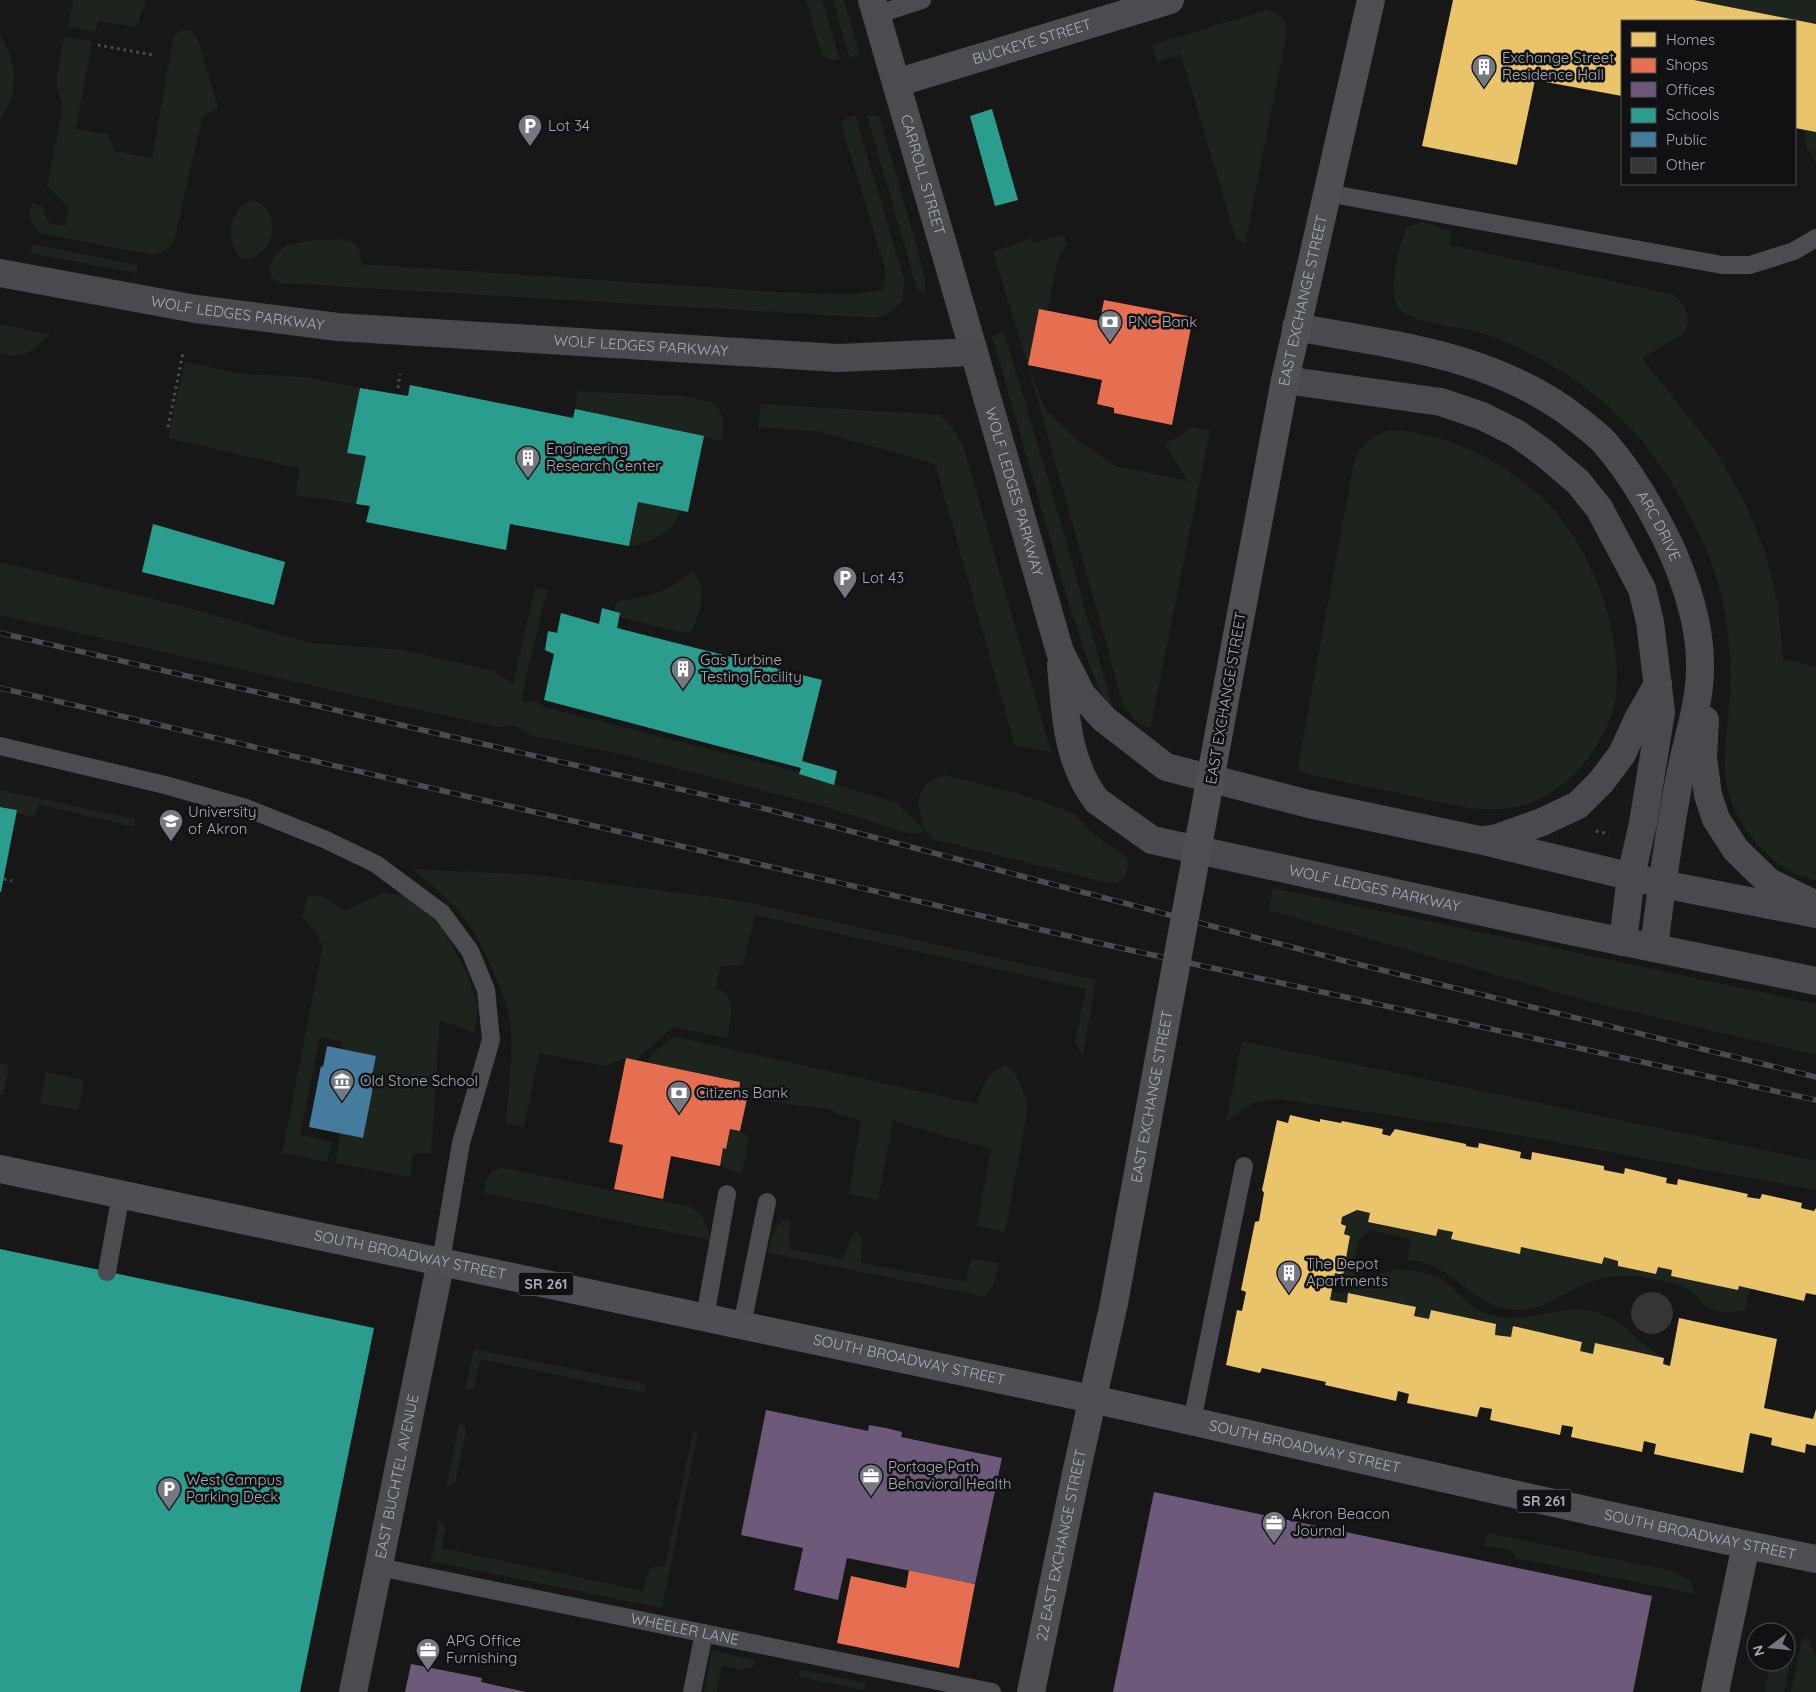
<svg xmlns="http://www.w3.org/2000/svg" width="1816" height="1692" font-family="Quicksand,sans-serif">
	<rect width="100%" height="100%" fill="#171717"/>
	<g fill="#1d241e">
		<polygon points="73,0 146,0 137,27 98,21 95,32 68,26"/>
		<polygon points="806,0 822,0 840,60 830,60 822,56"/>
		<polygon points="833,0 844,0 859,52 850,59"/>
		<polygon points="1694,0 1816,0 1816,24"/>
		<path d="M1266,10C1279,12 1286,19 1287,32L1245,243L1236,239L1181,54L1157,62L1152,45Z"/>
		<path d="M183,30L191,31L197,38L218,107L202,118L174,241L165,251L152,255L39,233C30,224 28,215 32,203L43,207L48,223L66,226L68,207L47,186L63,106L57,85V75L64,37L92,42L76,129L108,134L114,151L152,158L172,45L175,34Z"/>
		<path d="M0,35C18,63 20,92 0,119Z"/>
		<path d="M855,115L904,279L903,301L886,315L875,318L280,283C258,274 276,248 292,244C305,241 349,235 357,245C360,250 360,259 362,264L793,293L851,294L883,290L886,272L841,124L845,119Z"/>
		<polygon points="867,115 879,116 918,251 925,280 925,292 917,289"/>
		<polygon points="1805,130 1816,132 1816,163 1806,145"/>
		<path d="M253,200C285,211 275,259 243,259C223,244 229,206 253,200Z"/>
		<path d="M1422,222L1451,231L1450,245L1674,295C1687,307 1691,315 1685,332L1642,358L1717,453L1745,502L1766,554L1778,605L1783,659L1816,667V880C1772,872 1734,826 1726,782C1722,756 1728,730 1729,704C1731,681 1730,656 1728,634C1723,581 1701,532 1674,487C1632,414 1564,363 1485,334C1463,326 1412,325 1398,307C1386,292 1400,244 1407,227Z"/>
		<polygon points="1064,234 1067,246 1059,256 1047,311 1039,309 1028,365 1046,411 1079,441 1115,466 1188,481 1165,445 1192,427 1210,430 1150,729 1135,720 1124,707 1028,365 993,252 1032,238 1033,243"/>
		<polygon points="32,244 138,265 136,273 31,253"/>
		<path d="M0,324L50,335C29,351 28,360 0,353Z"/>
		<polygon points="1004,332 1053,496 1114,712 1101,694 1090,667 1069,605 992,336"/>
		<polygon points="185,362 242,374 306,377 360,388 347,453 366,456 356,504 296,495 299,468 168,438"/>
		<polygon points="578,391 684,396 711,402 719,409 724,425 721,441 575,409"/>
		<path d="M761,404L940,415C952,425 958,435 964,448L1051,752L1015,745L935,464L821,432L758,427Z"/>
		<path d="M1387,430C1447,432 1508,462 1549,505C1592,549 1622,631 1616,693C1614,718 1600,744 1584,763C1567,785 1539,804 1510,808C1473,813 1435,801 1399,793C1365,786 1331,780 1297,771L1354,462C1361,445 1371,439 1387,430Z"/>
		<path d="M638,502L681,511C672,533 652,542 629,546Z"/>
		<polygon points="0,562 181,606 310,643 402,650 494,671 513,684 535,587 547,590 522,695 524,701 535,702 547,708 780,767 897,803 924,829 918,805 921,790 930,781 945,775 1029,797 1073,813 1092,833 1126,857 1128,864 1125,877 1117,883 1108,883 933,839 925,830 920,834 907,833 827,807 625,755 533,736 514,725 500,727 428,712 0,615"/>
		<path d="M693,571C709,591 700,606 694,628L690,632H679L619,617L620,613L614,611L617,601C646,598 670,591 693,571Z"/>
		<polygon points="0,790 135,819 134,827 38,804 35,817 17,813 17,810 0,807"/>
		<path d="M412,869L537,875L736,900L1096,980L1083,1056L1075,1042L1086,989L755,915L743,965L720,966L716,989C740,995 730,1020 727,1038L673,1027L636,1060L626,1058L605,1066L539,1053L524,1127L506,1123C508,1093 513,1061 511,1031C510,1011 503,994 495,976C474,924 456,903 412,869Z"/>
		<polygon points="1273,888 1816,1004 1816,1055 1599,1004 1269,910"/>
		<polygon points="382,893 408,896 441,926 468,975 478,1007 475,1033 440,1020 431,1153 413,1154 410,1177 336,1163 340,1133 375,1077 372,1076 376,1057 343,1049 341,1041 320,1037 300,1135 331,1142 327,1162 282,1153 323,946 316,933 302,917 308,895 324,897 345,911"/>
		<path d="M675,1037L977,1104C982,1086 988,1073 1005,1065L1014,1072L1022,1087L1028,1108L1005,1232L977,1226L991,1149L893,1121L878,1200L849,1194L861,1120L834,1113V1110L747,1098L748,1094L739,1092L740,1082L648,1063L650,1055Z"/>
		<polygon points="1242,1041 1816,1161 1816,1190 1484,1129 1279,1099 1253,1103 1226,1122"/>
		<polygon points="0,1063 9,1065 4,1094 0,1094"/>
		<polygon points="46,1072 84,1080 78,1110 40,1103"/>
		<polygon points="730,1129 740,1131 749,1137 742,1174 720,1166 723,1148 726,1148"/>
		<path d="M503,1168L692,1207C704,1217 709,1225 710,1240L484,1193C486,1178 488,1171 503,1168Z"/>
		<path d="M1357,1210L1370,1213L1368,1223L1436,1236L1438,1229L1453,1232L1452,1239L1519,1254L1521,1247L1602,1264L1604,1257L1618,1261V1266L1656,1274L1658,1267L1672,1270L1671,1276L1738,1289L1739,1286L1750,1289L1745,1310C1732,1314 1712,1313 1702,1303C1697,1298 1692,1291 1685,1288C1674,1282 1639,1276 1626,1276C1612,1276 1597,1278 1585,1284C1559,1295 1538,1315 1507,1309C1468,1302 1449,1260 1407,1260L1411,1239L1370,1230L1360,1239L1354,1260L1360,1272L1343,1283L1334,1281L1335,1273L1343,1274L1350,1236L1344,1234L1346,1226L1341,1224L1342,1217Z"/>
		<path d="M787,1218L791,1222L789,1249L843,1259L852,1235L857,1232L863,1237L861,1263L966,1282L971,1258L999,1264L994,1283L986,1297L768,1253C772,1239 773,1225 787,1218Z"/>
		<path d="M1398,1269C1417,1270 1434,1273 1449,1285C1462,1297 1470,1309 1488,1314C1531,1327 1560,1301 1598,1313C1616,1318 1628,1330 1642,1343C1648,1349 1657,1353 1664,1358L1595,1344L1593,1354L1580,1351L1581,1341L1513,1326L1511,1337L1495,1335L1496,1324L1431,1310L1429,1319L1414,1316L1415,1307L1349,1293L1347,1303L1330,1300L1332,1291L1343,1294L1372,1276Z"/>
		<polygon points="474,1349 646,1384 644,1393 480,1359 474,1388 465,1390"/>
		<polygon points="459,1423 463,1425 466,1432 455,1483 446,1487"/>
		<polygon points="693,1432 698,1433 662,1608 431,1561 439,1520 446,1527 442,1548 643,1591 650,1569 656,1566 665,1567"/>
		<polygon points="1488,1533 1672,1571 1690,1581 1696,1594 1516,1558 1512,1551 1485,1546"/>
		<path d="M1768,1624C1779,1626 1791,1626 1795,1637L1784,1692H1765L1770,1662H1786V1632H1769Z"/>
		<polygon points="1808,1638 1816,1655 1816,1692 1791,1692 1802,1640"/>
		<polygon points="712,1650 754,1660 755,1664 751,1668 743,1670 722,1666 717,1692 704,1692"/>
		<polygon points="803,1670 866,1683 867,1686 863,1690 800,1677 799,1672"/>
	</g>
	<g fill="#e9c46a">
		<polygon points="1453,0 1694,0 1816,24 1816,132 1795,128 1795,21 1622,21 1622,96 1535,80 1517,165 1422,146"/>
		<polygon points="1290,1115 1320,1122 1320,1119 1341,1123 1342,1121 1383,1129 1382,1134 1390,1136 1395,1129 1466,1144 1466,1146 1478,1148 1479,1143 1521,1152 1520,1158 1531,1160 1532,1152 1604,1166 1604,1170 1624,1174 1625,1168 1667,1178 1666,1183 1677,1185 1678,1179 1748,1194 1747,1197 1760,1199 1762,1194 1802,1203 1801,1208 1814,1211 1816,1208 1816,1295 1806,1293 1804,1301 1739,1286 1738,1290 1671,1276 1672,1270 1658,1267 1656,1274 1618,1266 1618,1261 1604,1257 1602,1264 1521,1247 1520,1254 1451,1239 1453,1232 1438,1229 1436,1236 1368,1222 1370,1213 1357,1210 1342,1217 1341,1224 1346,1226 1344,1234 1350,1236 1343,1275 1335,1273 1330,1300 1347,1303 1348,1293 1416,1307 1414,1316 1429,1319 1431,1310 1496,1324 1495,1335 1511,1337 1513,1326 1582,1342 1580,1351 1593,1354 1595,1343 1664,1358 1663,1364 1670,1366 1679,1318 1777,1339 1764,1408 1813,1419 1816,1409 1816,1446 1806,1444 1805,1453 1771,1445 1772,1438 1750,1433 1743,1473 1654,1454 1656,1444 1644,1441 1642,1452 1571,1437 1573,1427 1562,1425 1560,1435 1490,1420 1492,1409 1480,1407 1477,1417 1407,1403 1409,1394 1398,1391 1396,1401 1325,1385 1326,1382 1262,1368 1260,1373 1226,1365 1237,1310 1242,1311 1246,1292 1241,1290 1255,1222 1259,1221 1264,1193 1262,1190 1277,1120 1288,1123"/>
	</g>
	<g fill="#e76f51">
		<polygon points="1104,300 1193,317 1172,425 1114,413 1114,408 1097,404 1102,380 1028,365 1039,309 1100,321"/>
		<polygon points="626,1058 740,1082 739,1092 748,1094 740,1131 730,1129 726,1149 723,1148 720,1166 671,1156 663,1199 614,1189 623,1145 609,1142"/>
		<polygon points="909,1570 975,1584 959,1668 837,1643 851,1576 906,1588"/>
	</g>
	<g fill="#6d597a">
		<polygon points="766,1410 868,1431 869,1425 886,1428 902,1432 901,1437 1002,1458 975,1584 847,1558 838,1600 794,1590 803,1548 741,1535"/>
		<polygon points="1154,1492 1652,1596 1633,1692 1113,1692"/>
		<polygon points="411,1664 482,1678 481,1682 526,1692 405,1692"/>
	</g>
	<g fill="#2a9d8f">
		<polygon points="992,109 1018,200 995,206 970,116"/>
		<polygon points="410,385 573,418 575,409 704,436 688,512 638,502 629,546 510,524 506,550 366,522 370,506 356,504 366,456 347,453 360,388 408,396"/>
		<polygon points="153,524 285,562 274,605 142,572"/>
		<polygon points="602,608 620,613 617,628 822,680 802,761 837,771 834,785 799,774 801,768 544,700 554,654 545,650 548,631 557,633 561,613 599,624"/>
		<polygon points="0,807 17,810 1,892 0,892"/>
		<polygon points="0,1249 374,1328 300,1692 0,1692"/>
	</g>
	<polygon fill="#457b9d" points="327,1046 376,1056 372,1076 375,1077 363,1138 309,1127 321,1066 323,1067"/>
	<circle fill="#353536" cx="1652" cy="1313" r="21"/>
	<g fill="none" stroke-linecap="round" stroke-linejoin="round">
		<g stroke="#4d4e52" stroke-width="3" stroke-dasharray="2.5 4" stroke-linecap="butt">
			<polyline points="98,45 153,55"/>
			<polyline points="398,388 400,374"/>
			<polyline points="168,427 183,353"/>
			<polyline points="1596,831 1609,834"/>
			<polyline points="4,879 12,881"/>
		</g>
		<g stroke="#4b4c50" stroke-width="18">
			<polyline points="876,15 922,0"/>
			<polyline points="1327,193 1722,265 1750,265 1794,251 1816,238"/>
			<polyline points="0,746 165,785 246,808 324,839 376,864 442,913 470,951 486,990 491,1040 461,1143 441,1261"/>
			<polyline points="107,1272 121,1194"/>
			<polyline points="705,1317 727,1194"/>
			<polyline points="742,1325 767,1202"/>
			<polyline points="1192,1421 1244,1166"/>
			<path id="s1" d="M379,1567L992,1692"/>
			<polyline points="692,1692 704,1633"/>
		</g>
		<g stroke="#4b4c50" stroke-width="28">
			<path id="s2" d="M872,0L974,352"/>
			<path id="s3" d="M896,83L1170,0"/>
		</g>
		<path stroke="#4b4c50" stroke-width="28" id="s4" d="M353,1692L441,1261"/>
		<g stroke="#4a4a4e" stroke-width="28">
			<path id="s5" d="M0,273L196,309L338,327L838,358L974,352L1060,652L1082,695L1104,719L1166,767L1309,804L1479,840L1662,884L1816,914"/>
			<path id="s6" d="M1296,327C1391,345 1483,353 1565,410C1578,420 1594,431 1605,443C1625,466 1642,493 1656,519C1679,560 1700,617 1700,664C1701,701 1687,739 1680,776C1669,833 1661,890 1654,948"/>
			<polyline points="1285,380 1441,402 1482,416 1516,433 1544,453 1578,482 1599,508 1642,589 1650,622 1661,712 1643,823 1631,876 1623,942"/>
			<path id="s7" d="M1061,665C1065,712 1067,763 1097,801L1152,840L1566,930L1816,981"/>
			<polyline points="1705,720 1703,757 1708,795 1716,819 1736,850 1769,882 1812,903"/>
			<polyline points="1483,840 1497,838 1542,822 1578,805 1601,782 1622,754 1637,721 1658,684"/>
		</g>
		<g stroke="#4d4f52" stroke-width="28">
			<path id="s8" d="M1228,683L1285,380L1371,0"/>
			<path id="s9" d="M0,1169C362,1246 725,1319 1087,1398C1330,1451 1572,1510 1816,1559"/>
			<path id="s10" d="M1031,1692L1077,1469L1114,1303"/>
			<polyline points="1715,1692 1746,1545"/>
		</g>
		<defs>
			<g id="rail">
				<polyline points="0,633 766,809 1345,961 1816,1077"/>
				<polyline points="0,688 1107,945 1816,1100"/>
			</g>
		</defs>
		<use href="#rail" stroke="#4b4c4f" stroke-width="5.5"/>
		<use href="#rail" stroke="#111113" stroke-width="4" stroke-dasharray="11" stroke-linecap="butt"/>
		<path stroke="#4d4f52" stroke-width="28" id="s11" d="M1114,1303L1228,683"/>
	</g>
	<defs>
		<symbol id="building-pin" viewBox="-11 -11 22 30"><path d="M0 17L-7.5 6A9.5 9.5 0 1 1 7.5 6Z" fill="#757880" stroke="#111113"/><path d="M-4-6H4V6H1V3H-1V6H-4ZM-2.5-4.3h1.7v1.8h-1.7ZM.8-4.3h1.7v1.8H.8ZM-2.5-1h1.7V.8h-1.7ZM.8-1h1.7V.8H.8Z" fill="#fff"/></symbol>
		<symbol id="parking-pin" viewBox="-11 -11 22 30"><path d="M0 17L-7.5 6A9.5 9.5 0 1 1 7.5 6Z" fill="#757880" stroke="#111113"/><path d="M-3.5-5.5H1a3.5 3.5 0 0 1 0 7H-1V5.5H-3.5ZM-1-3.4V-.6H.8a1.4 1.4 0 0 0 0-2.8Z" fill="#fff"/></symbol>
		<symbol id="bank-pin" viewBox="-11 -11 22 30"><path d="M0 17L-7.5 6A9.5 9.5 0 1 1 7.5 6Z" fill="#757880" stroke="#111113"/><path d="M-6-4H6V4H-6ZM0-2.3a2.3 2.3 0 1 0 0 4.6a2.3 2.3 0 1 0 0-4.6Z" fill="#fff"/></symbol>
		<symbol id="university-pin" viewBox="-11 -11 22 30"><path d="M0 17L-7.5 6A9.5 9.5 0 1 1 7.5 6Z" fill="#757880" stroke="#111113"/><path d="M0-5L7-2L0 1L-7-2ZM-4 1L0 2.5L4 1V4Q0 6-4 4Z" fill="#fff"/></symbol>
		<symbol id="museum-pin" viewBox="-11 -11 22 30"><path d="M0 17L-7.5 6A9.5 9.5 0 1 1 7.5 6Z" fill="#757880" stroke="#111113"/><path d="M0-6L6-3V-2H-6V-3ZM-5-1h2V3h-2ZM-1-1h2V3h-2ZM3-1h2V3H3ZM-6 4H6V6H-6Z" fill="#fff"/></symbol>
		<symbol id="office-pin" viewBox="-11 -11 22 30"><path d="M0 17L-7.5 6A9.5 9.5 0 1 1 7.5 6Z" fill="#757880" stroke="#111113"/><path d="M-6-3h4V-5.5h4V-3h4V5H-6ZM-1-4.5V-3h2v-1.5ZM-6 0V1H6V0Z" fill="#fff"/></symbol>
	</defs>
	<g fill-rule="evenodd">
		<use href="#building-pin" x="1470" y="53" width="28" height="38"/>
		<use href="#parking-pin" x="516" y="112" width="28" height="38"/>
		<use href="#bank-pin" x="1096" y="308" width="28" height="38"/>
		<use href="#building-pin" x="514" y="444" width="28" height="38"/>
		<use href="#parking-pin" x="831" y="564" width="28" height="38"/>
		<use href="#building-pin" x="669" y="655" width="28" height="38"/>
		<use href="#university-pin" x="157" y="807" width="28" height="38"/>
		<use href="#museum-pin" x="328" y="1067" width="28" height="38"/>
		<use href="#bank-pin" x="665" y="1079" width="28" height="38"/>
		<use href="#building-pin" x="1275" y="1259" width="28" height="38"/>
		<use href="#office-pin" x="857" y="1462" width="28" height="38"/>
		<use href="#parking-pin" x="155" y="1475" width="28" height="38"/>
		<use href="#office-pin" x="1260" y="1509" width="28" height="38"/>
		<use href="#office-pin" x="414" y="1636" width="28" height="38"/>
	</g>
	<g text-anchor="middle" stroke-width="5" stroke-linejoin="round" paint-order="stroke">
		<g fill="#111113" stroke="#7b7e86" stroke-width="1">
			<rect x="518.5" y="1272.5" width="55" height="23" rx="4"/>
			<rect x="1516.5" y="1489.5" width="55" height="23" rx="4"/>
		</g>
		<g font-size="14" font-weight="bold" fill="#a8adb8">
			<text x="546" y="1289">SR 261</text>
			<text x="1544" y="1506">SR 261</text>
		</g>
		<g font-size="15" fill="#a8adb8" stroke="#111113">
			<text dy="5" stroke="none"><textPath href="#s3" startOffset="142">BUCKEYE STREET</textPath></text>
			<text dy="5" stroke="none"><textPath href="#s2" startOffset="182">CARROLL STREET</textPath></text>
			<text dy="5" stroke="none"><textPath href="#s8" startOffset="390">EAST EXCHANGE STREET</textPath></text>
			<text dy="5" stroke="none"><textPath href="#s5" startOffset="241">WOLF LEDGES PARKWAY</textPath></text>
			<text dy="5" stroke="none"><textPath href="#s5" startOffset="646">WOLF LEDGES PARKWAY</textPath></text>
			<text dy="5" stroke="none"><textPath href="#s5" startOffset="1125">WOLF LEDGES PARKWAY</textPath></text>
			<text dy="5" stroke="none"><textPath href="#s6" startOffset="435">ARC DRIVE</textPath></text>
			<text transform="translate(1226 698) rotate(-80)" y="5">EAST EXCHANGE STREET</text>
			<text dy="5" stroke="none"><textPath href="#s7" startOffset="438">WOLF LEDGES PARKWAY</textPath></text>
			<text dy="5" stroke="none"><textPath href="#s11" startOffset="210">EAST EXCHANGE STREET</textPath></text>
			<text dy="5" stroke="none"><textPath href="#s9" startOffset="419">SOUTH BROADWAY STREET</textPath></text>
			<text dy="5" stroke="none"><textPath href="#s9" startOffset="929">SOUTH BROADWAY STREET</textPath></text>
			<text dy="5" stroke="none"><textPath href="#s9" startOffset="1334">SOUTH BROADWAY STREET</textPath></text>
			<text dy="5" stroke="none"><textPath href="#s4" startOffset="220">EAST BUCHTEL AVENUE</textPath></text>
			<text dy="5" stroke="none"><textPath href="#s9" startOffset="1739">SOUTH BROADWAY STREET</textPath></text>
			<text dy="5" stroke="none"><textPath href="#s10" startOffset="150">22 EAST EXCHANGE STREET</textPath></text>
			<text dy="5" stroke="none"><textPath href="#s1" startOffset="312">WHEELER LANE</textPath></text>
		</g>
		<g font-size="15" fill="#a8adb8" stroke="#111113" text-anchor="start">
			<text x="1502" y="63">Exchange Street<tspan x="1502" dy="17">Residence Hall</tspan></text>
			<text x="548" y="131">Lot 34</text>
			<text x="1128" y="327">PNC Bank</text>
			<text x="546" y="454">Engineering<tspan x="546" dy="17">Research Center</tspan></text>
			<text x="862" y="583">Lot 43</text>
			<text x="700" y="665">Gas Turbine<tspan x="700" dy="17">Testing Facility</tspan></text>
			<text x="188" y="817">University<tspan x="188" dy="17">of Akron</tspan></text>
			<text x="360" y="1086">Old Stone School</text>
			<text x="696" y="1098">Citizens Bank</text>
			<text x="1306" y="1269">The Depot<tspan x="1306" dy="17">Apartments</tspan></text>
			<text x="888" y="1472">Portage Path<tspan x="888" dy="17">Behavioral Health</tspan></text>
			<text x="186" y="1485">West Campus<tspan x="186" dy="17">Parking Deck</tspan></text>
			<text x="1292" y="1519">Akron Beacon<tspan x="1292" dy="17">Journal</tspan></text>
			<text x="446" y="1646">APG Office<tspan x="446" dy="17">Furnishing</tspan></text>
		</g>
	</g>
	<rect x="1621" y="20" width="175" height="165" fill="#111113" stroke="#4d4f55"/>
	<rect x="1631" y="32" width="25" height="15" fill="#e9c46a" stroke="#4d4f55"/>
	<text x="1666" y="45" font-size="15" fill="#a8adb8">Homes</text>
	<rect x="1631" y="58" width="25" height="15" fill="#e76f51" stroke="#4d4f55"/>
	<text x="1666" y="70" font-size="15" fill="#a8adb8">Shops</text>
	<rect x="1631" y="82" width="25" height="15" fill="#6d597a" stroke="#4d4f55"/>
	<text x="1666" y="95" font-size="15" fill="#a8adb8">Offices</text>
	<rect x="1631" y="108" width="25" height="15" fill="#2a9d8f" stroke="#4d4f55"/>
	<text x="1666" y="120" font-size="15" fill="#a8adb8">Schools</text>
	<rect x="1631" y="132" width="25" height="15" fill="#457b9d" stroke="#4d4f55"/>
	<text x="1666" y="145" font-size="15" fill="#a8adb8">Public</text>
	<rect x="1631" y="158" width="25" height="15" fill="#353536" stroke="#4d4f55"/>
	<text x="1666" y="170" font-size="15" fill="#a8adb8">Other</text>
	<g transform="translate(1771 1647) rotate(254)"><circle r="24" fill="#111113" stroke="#4d4f55"/>
	<path d="M0-4L9 19L0 12L-9 19Z" fill="#757880"/>
	<text y="-8" font-size="14" font-weight="bold" text-anchor="middle" fill="#a8adb8">N</text>
	</g>
</svg>
